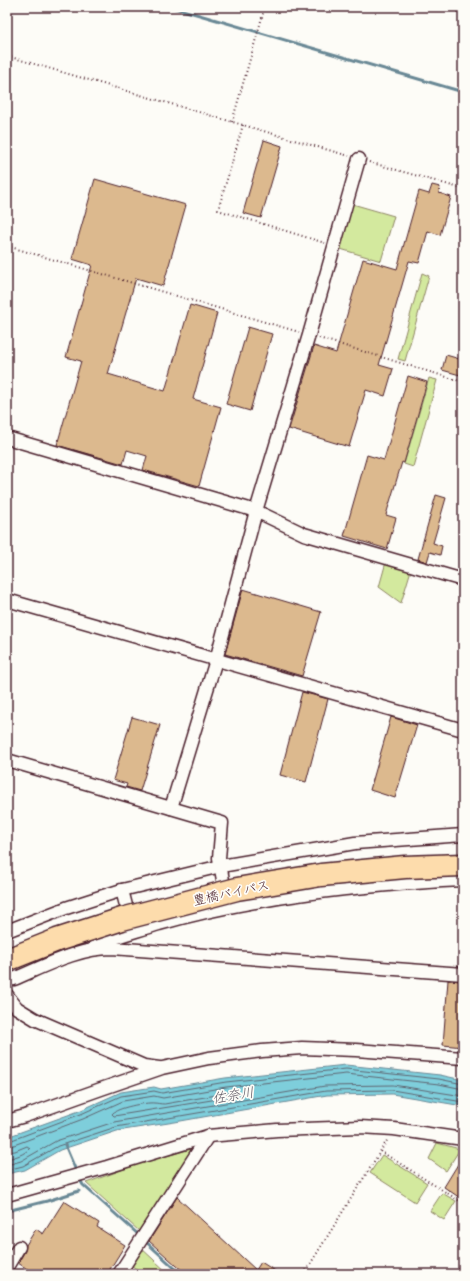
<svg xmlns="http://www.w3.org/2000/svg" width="470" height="1281" font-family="'Gochi Hand','Klee One',sans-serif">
	<rect width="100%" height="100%" fill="#fdfcf7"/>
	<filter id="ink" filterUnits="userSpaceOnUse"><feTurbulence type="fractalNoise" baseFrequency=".025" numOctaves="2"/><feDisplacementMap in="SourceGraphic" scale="8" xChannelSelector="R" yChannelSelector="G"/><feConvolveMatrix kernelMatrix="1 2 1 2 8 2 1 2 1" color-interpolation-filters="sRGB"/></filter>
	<g filter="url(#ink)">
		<g fill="#d3e99e" stroke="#8e8464">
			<polygon points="349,203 394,216 381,261 337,248"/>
			<polygon points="422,273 429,276 405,361 398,359"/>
			<polygon points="429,378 437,380 413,467 404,464"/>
			<polygon points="386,562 411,570 401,603 379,587"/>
			<polygon points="437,1143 460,1149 446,1171 429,1159"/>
			<polygon points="195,1148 139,1231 86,1183 141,1163"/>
			<polygon points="382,1155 427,1183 415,1202 370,1173"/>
			<polygon points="442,1193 456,1201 444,1220 430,1211"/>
			<polygon points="140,1247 169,1274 144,1274 129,1264"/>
		</g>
		<polygon fill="#7ecedb" stroke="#698895" points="346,1065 440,1075 463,1080 463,1106 392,1094 327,1095 175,1122 117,1131 60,1150 25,1170 7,1174 7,1137 79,1111 121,1092 154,1087 161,1089 225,1078"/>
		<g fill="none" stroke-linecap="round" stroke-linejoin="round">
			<g stroke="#5f6571" stroke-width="1">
				<path d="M236,1092L238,1094L236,1096L114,1116L112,1114C116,1108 146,1102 154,1103C157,1103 160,1104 164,1104Z"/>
				<polyline points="7,1141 12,1140 81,1114 121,1096 154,1091 162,1093 226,1082 346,1069 439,1079 463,1084"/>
				<polyline points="7,1146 14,1145 83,1119 123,1101 154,1096 163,1098 226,1087 346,1074 439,1084 463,1089"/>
				<path d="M7,1152L15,1151L27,1146L30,1148C24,1155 15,1157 7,1159"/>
				<polyline points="7,1165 21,1161 56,1141 114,1122 325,1086 393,1085 463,1096"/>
				<polyline points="7,1170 23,1166 58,1146 116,1127 326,1091 392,1090 463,1102"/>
			</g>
			<g stroke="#698895" stroke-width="3">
				<polyline points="172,7 463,92"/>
				<polyline points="65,1145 77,1173"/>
				<polyline points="79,1178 83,1185 140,1236"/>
				<polyline points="7,1211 47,1201 79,1191"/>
				<polyline points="144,1240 181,1274"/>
			</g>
		</g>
		<g fill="#dcb98e" stroke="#4a1f2b">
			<polygon points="264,140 282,146 261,218 243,213"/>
			<polygon points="95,179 186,205 163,286 136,278 108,374 165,391 190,305 217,313 193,399 221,407 199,486 143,470 147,456 127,450 123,464 57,445 81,361 66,357 92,265 72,259"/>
			<polygon points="432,185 440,187 439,193 451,197 440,235 428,231 419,263 409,261 379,365 393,369 385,396 366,390 349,447 289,429 314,346 336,353 363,259 397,269 419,191 429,194"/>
			<polygon points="248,327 272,334 250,411 226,404"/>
			<polygon points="446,355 463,360 460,375 442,370"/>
			<polygon points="408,376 427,382 404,463 402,462 386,515 396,518 387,549 344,536 367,455 384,460"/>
			<polygon points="436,495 446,498 433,543 442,546 440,555 430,552 427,562 418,559"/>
			<polygon points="243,589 321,612 302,676 225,654"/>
			<polygon points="302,692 328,699 306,782 280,775"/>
			<polygon points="132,717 160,725 140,791 126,787 127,784 113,780"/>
			<polygon points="391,717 417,725 395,798 370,790"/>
			<polygon points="448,980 463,981 463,1047 443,1045"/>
			<polygon points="463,1156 463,1200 444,1187"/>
			<polygon points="177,1197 256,1270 261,1262 280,1274 186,1274 149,1241"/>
			<polygon points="64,1201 99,1223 97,1227 125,1245 107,1274 35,1274 18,1263 25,1251 26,1245 36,1229 43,1234"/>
		</g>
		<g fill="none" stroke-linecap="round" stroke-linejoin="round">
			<defs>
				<g id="street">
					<polyline points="7,438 256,511 304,534 463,580"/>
					<polyline points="7,600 463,730"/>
					<polyline points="7,760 222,823 219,858 226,897"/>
					<polyline points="171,808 216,660 256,511 309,335 359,159"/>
					<polyline points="130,921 122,890 221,866 355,843 463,835"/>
					<polyline points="7,931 66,908 122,890"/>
					<path d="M95,945C116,936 138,931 159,924C258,896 361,885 463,880"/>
					<path d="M7,980L14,979C45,966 78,948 112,948L463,974"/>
					<polyline points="7,995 17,1008 35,1019 144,1066 159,1068"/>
					<polyline points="7,1121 25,1116 101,1089 162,1068 209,1058 262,1051 302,1048 356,1050 463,1058"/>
					<polyline points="7,1195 107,1167 208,1136 277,1130 360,1127 394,1129 463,1139"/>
					<polyline points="7,1267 19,1247"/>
					<polyline points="119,1274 208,1136"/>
				</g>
			</defs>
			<use href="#street" stroke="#4a1f2b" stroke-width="15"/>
			<g stroke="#4a1f2b" stroke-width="2" stroke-dasharray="1 3" stroke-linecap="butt">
				<polyline points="7,56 349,156"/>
				<polyline points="232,122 265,7"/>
				<polyline points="243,125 218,210 325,243"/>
				<polyline points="369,162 463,189"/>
				<polyline points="7,246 299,332"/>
				<polyline points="319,338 463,382"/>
				<polyline points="380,1151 463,1203"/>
				<polyline points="304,1274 388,1139"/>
			</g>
			<use href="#street" stroke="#fdfcf7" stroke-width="12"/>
			<defs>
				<polyline id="highway-bridge" points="7,960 57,940 122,919 237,889 321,875 405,867 463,865"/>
			</defs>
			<use href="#highway-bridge" stroke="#4a1f2b" stroke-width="25" stroke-linecap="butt"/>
			<use href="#highway-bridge" stroke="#fddcac" stroke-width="22"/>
		</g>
	</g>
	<g text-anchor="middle" stroke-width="3.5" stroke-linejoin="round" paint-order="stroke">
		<g font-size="13" fill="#4a1f2b" stroke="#fdfcf7">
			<text transform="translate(231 892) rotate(-12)" y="5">豊橋バイパス</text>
		</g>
		<g font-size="14" font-style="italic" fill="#5a5460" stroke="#fdfcf7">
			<text transform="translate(233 1095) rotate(-9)" y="5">佐奈川</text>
		</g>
	</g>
	<rect width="470" height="1281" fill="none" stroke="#fdfcf7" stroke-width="24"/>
	<rect x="12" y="12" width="446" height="1257" fill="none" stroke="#4a1f2b" stroke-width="1.5" filter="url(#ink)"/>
</svg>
